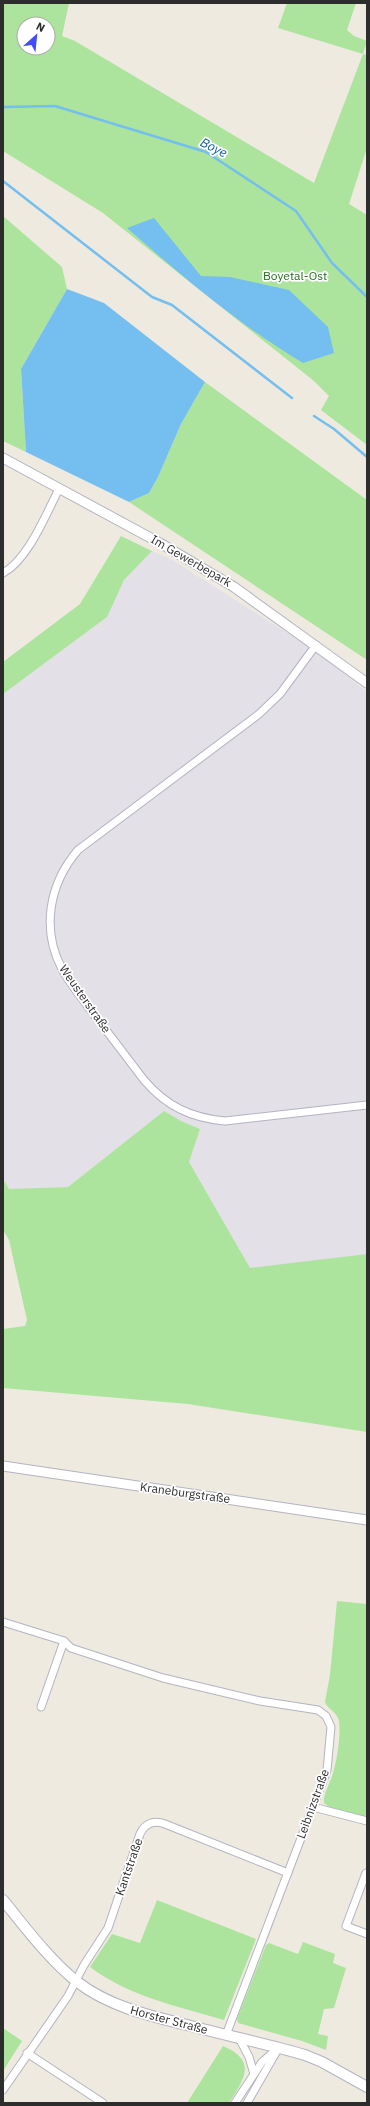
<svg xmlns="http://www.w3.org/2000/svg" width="370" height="2106" font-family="'IBM Plex Sans',sans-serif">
	<rect width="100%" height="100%" fill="#eeeae0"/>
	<polygon fill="#e3e0e7" points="152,551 169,558 319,653 367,692 367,1254 250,1269 189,1162 200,1129 181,1121 164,1111 68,1187 9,1189 3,1179 3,694 103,620 125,579"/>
	<g fill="#ace49d" fill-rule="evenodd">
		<path d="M3,3H69L62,36L75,41L314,183L363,54L278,28L287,3H356L347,30L354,36L367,41L363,54L367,55V148L349,204L367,215V445L321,410L329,396L314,381L103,213L3,151ZM24,24H48V48H24Z"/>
		<polygon points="3,216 62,267 67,289 21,369 26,452 3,441"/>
		<polygon points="205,382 367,500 367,660 129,502 149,493 158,477 181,424"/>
		<polygon points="121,536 152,551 124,580 107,617 3,694 3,662 80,604"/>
		<polygon points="164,1111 181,1121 200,1129 189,1162 250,1268 367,1254 367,1432 188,1404 3,1388 3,1329 25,1326 27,1320 9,1240 3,1230 3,1179 9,1189 68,1187"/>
		<path d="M337,1601L367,1604V1818L329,1807L324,1803C323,1793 331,1782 333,1773C337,1760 341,1735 339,1721C337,1711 328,1710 325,1702L330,1675Z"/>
		<path d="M157,1900L256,1939L224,2020C177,2006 130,1997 90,1967L112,1934L140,1943Z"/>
		<polygon points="303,1942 335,1954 333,1963 346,1968 334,2008 324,2009 318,2034 328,2036 326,2050 302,2041 238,2023 237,2019 266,1945 269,1943 298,1954"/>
		<polygon points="3,2028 22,2041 3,2071"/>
		<path d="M223,2046C258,2061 244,2079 229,2103H187Z"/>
	</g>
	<g fill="#74bfef">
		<path d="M154,218L201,276L230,277L289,290L328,327L334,353L303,363C238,324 184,278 127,228Z"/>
		<polygon points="67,289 104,303 205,382 181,424 158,477 149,493 129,502 26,452 21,369"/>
	</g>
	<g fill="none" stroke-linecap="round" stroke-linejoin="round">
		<g stroke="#74bfef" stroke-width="2.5">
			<polyline points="3,107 55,106 206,152 296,211 332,263 367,297"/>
			<polyline points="3,181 152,297 172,305 292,398"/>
			<polyline points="314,416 334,429 367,457"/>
		</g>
		<defs>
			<g id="minor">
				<path d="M3,573C28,560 46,514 59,489"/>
				<path d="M316,645L280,694L259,714L78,850C49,884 41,929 62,969C71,986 85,1002 96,1017C112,1038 128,1059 144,1080C166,1106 191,1118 225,1121L367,1105"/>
				<polyline points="3,1622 64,1641 71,1648 163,1678 260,1701 318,1710 326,1716 331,1727 327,1770 226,2035"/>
				<polyline points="41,1707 64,1641"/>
				<polyline points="313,1807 367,1821"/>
				<polyline points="366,1873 346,1926 367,1934"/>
				<polyline points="239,2038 249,2057 254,2074"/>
				<polyline points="27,2053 103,2103"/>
				<path d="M3,2090L68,1996L84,1965L108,1928L140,1834C145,1823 154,1820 165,1824L288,1873"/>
				<polyline points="235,2103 262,2062 279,2047"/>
				<polyline points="247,2103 278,2049"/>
			</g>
			<g id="tertiary">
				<polyline points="3,458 160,543 234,587 367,683"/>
				<polyline points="3,1466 367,1520"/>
			</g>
			<path id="secondary" d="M3,1900C25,1927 48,1958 76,1981C109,2007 151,2016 191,2026C229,2036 267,2044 305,2055L322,2062L367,2087"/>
		</defs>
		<use href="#minor" stroke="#b3b4c0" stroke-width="9"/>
		<use href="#tertiary" stroke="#b3b4c0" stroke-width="11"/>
		<use href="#secondary" stroke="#b3b4c0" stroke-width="12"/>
		<use href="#minor" stroke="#fff" stroke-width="7"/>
		<use href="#tertiary" stroke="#fff" stroke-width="9"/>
		<use href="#secondary" stroke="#fff" stroke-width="10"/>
	</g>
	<g text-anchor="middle" stroke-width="3.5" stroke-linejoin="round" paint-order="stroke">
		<g font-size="12" fill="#226c1b" stroke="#fff">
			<text x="295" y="280">Boyetal-Ost</text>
		</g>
		<g font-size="12" fill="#2d2d2d" stroke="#fff">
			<text transform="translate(191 561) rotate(30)" y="4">Im Gewerbepark</text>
			<text transform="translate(85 999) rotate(55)" y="4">Weusterstraße</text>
			<text transform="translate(185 1493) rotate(8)" y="4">Kraneburgstraße</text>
			<text transform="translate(313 1804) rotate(-70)" y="4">Leibnizstraße</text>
			<text transform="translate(129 1867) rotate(-71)" y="4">Kantstraße</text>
			<text transform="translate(169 2020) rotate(15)" y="4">Horster Straße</text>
		</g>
		<g font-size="13" font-style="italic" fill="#0e5ca0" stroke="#fff">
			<text transform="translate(214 147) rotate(27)" y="5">Boye</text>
		</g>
	</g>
	<rect width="370" height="2106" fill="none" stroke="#2d2d2d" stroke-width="8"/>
	<g transform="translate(36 36) rotate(27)"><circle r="19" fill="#ffffff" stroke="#ababab"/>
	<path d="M0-3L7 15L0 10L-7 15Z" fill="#414dfa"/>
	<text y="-6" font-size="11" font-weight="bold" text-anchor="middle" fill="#2d2d2d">N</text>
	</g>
</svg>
